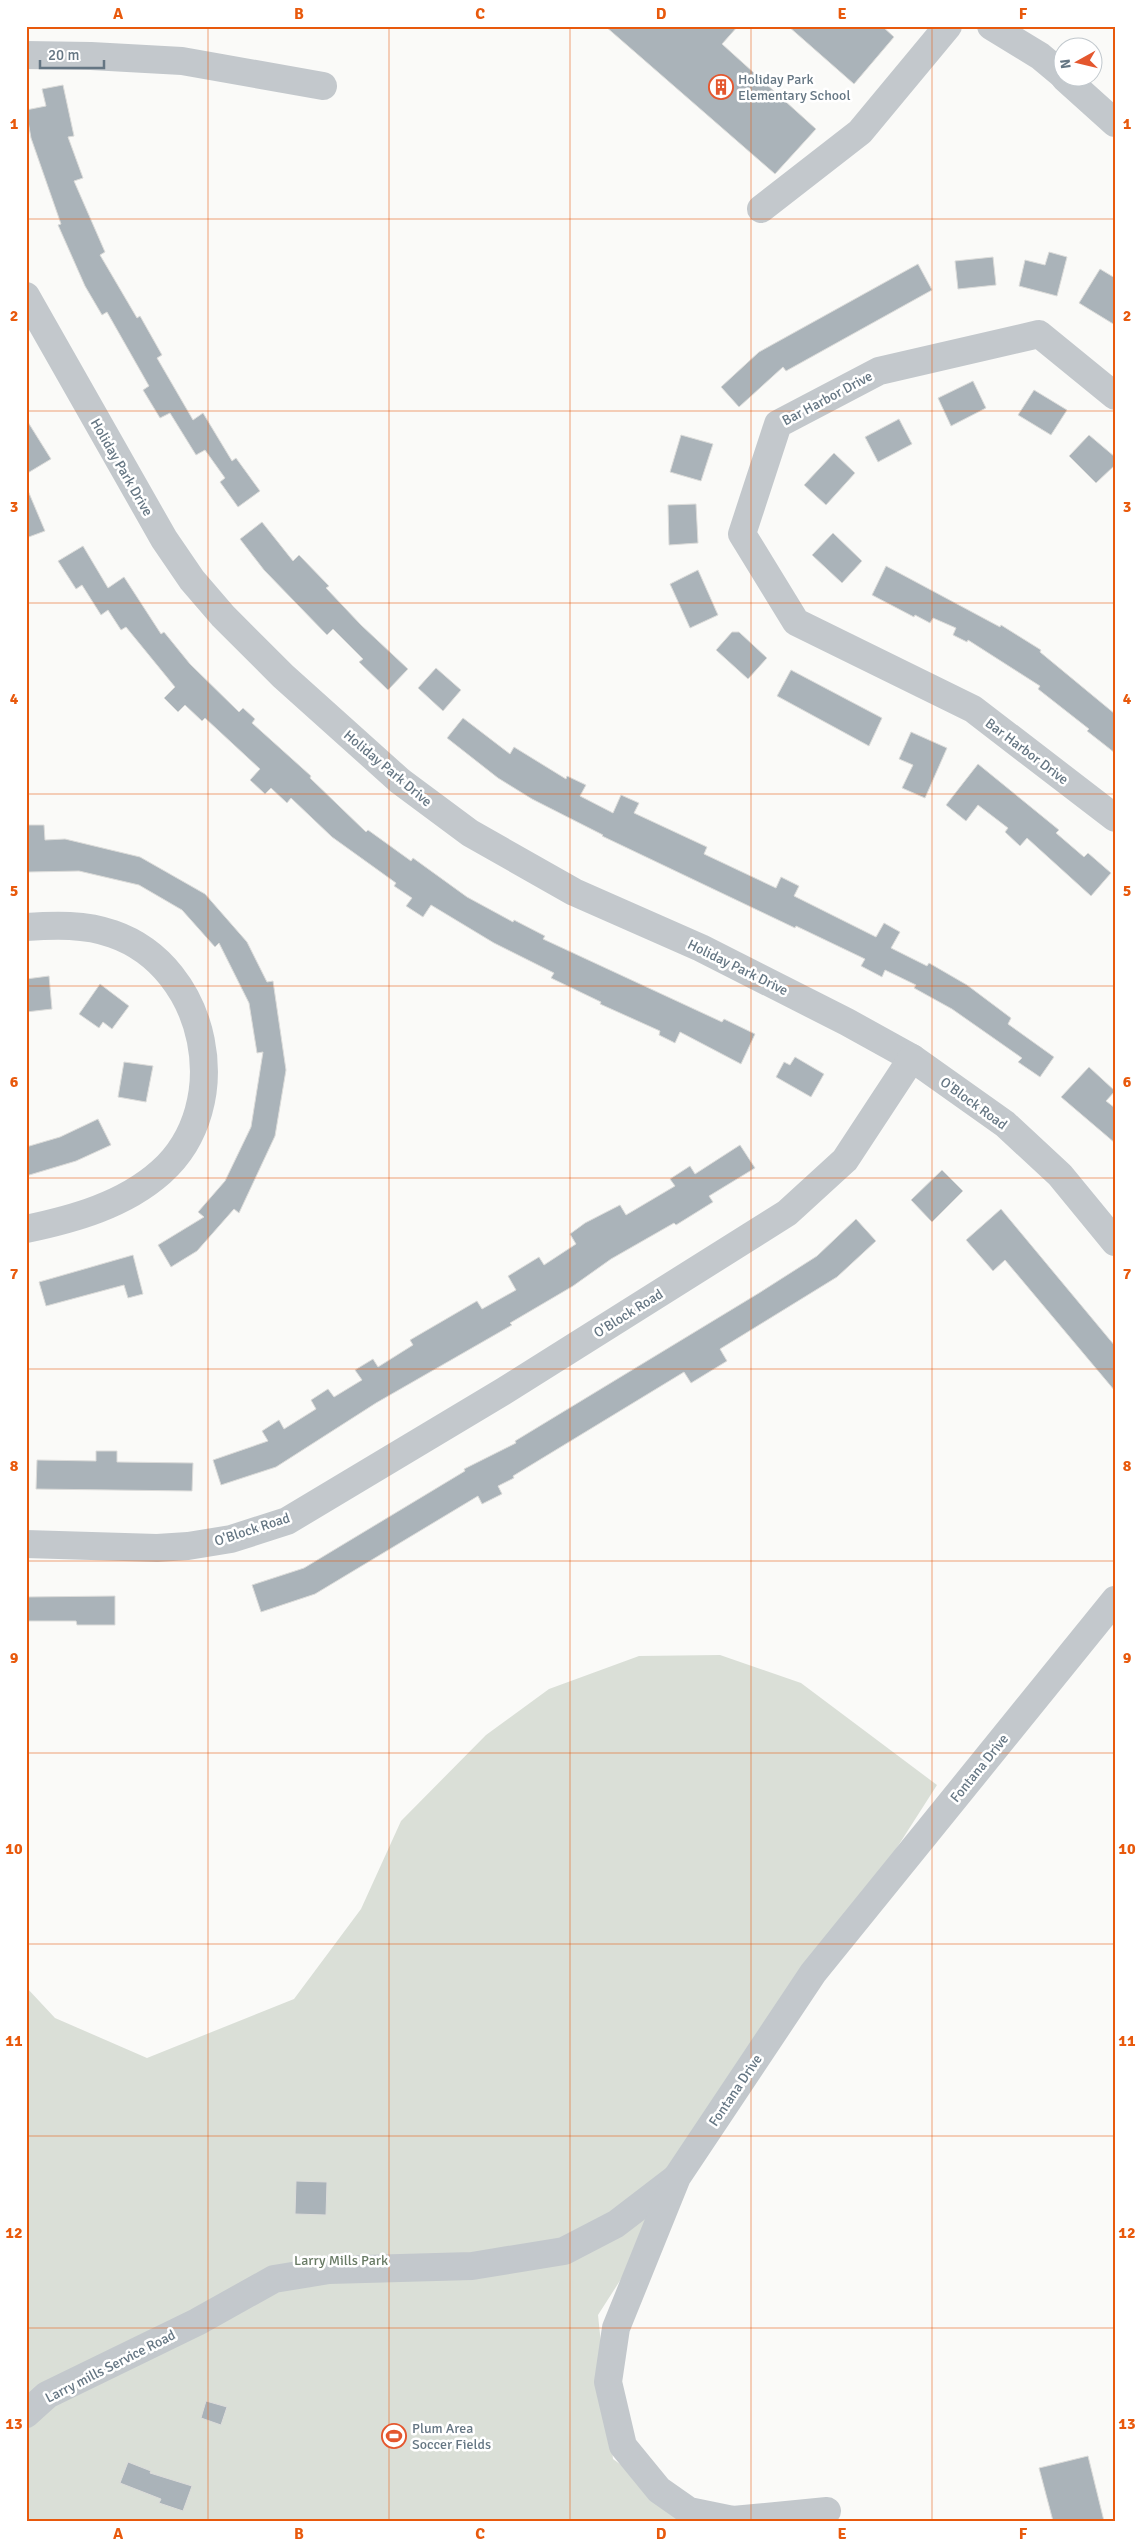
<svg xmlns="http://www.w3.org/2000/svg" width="1141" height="2547" font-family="Signika,sans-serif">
	<rect width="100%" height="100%" fill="#fafaf8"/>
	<polygon fill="#dadfd7" points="720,1655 801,1683 937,1785 598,2315 613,2459 698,2521 26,2521 26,1987 55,2018 147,2058 294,1999 361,1909 401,1821 486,1735 549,1689 639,1656"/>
	<g fill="#aab3b9" stroke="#dcdcda">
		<polygon points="605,26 738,26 722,44 816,129 775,174"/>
		<polygon points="788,26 882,26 894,37 854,84"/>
		<polygon points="63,85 74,136 68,137 83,178 74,181 105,252 100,255 137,318 140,316 162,355 157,358 193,420 203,413 232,461 236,458 260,491 238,507 220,482 225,478 205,450 196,455 170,413 160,418 143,390 149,386 107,312 102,315 85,286 58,225 61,224 31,138 26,110 46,106 42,89"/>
		<polygon points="1049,252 1067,257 1057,296 1019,286 1025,260 1045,265"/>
		<polygon points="993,257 996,285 958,289 955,261"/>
		<polygon points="918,264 932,290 786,371 783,367 739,407 721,387 759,352"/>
		<polygon points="1100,269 1115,278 1115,325 1079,303"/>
		<polygon points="973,381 986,408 951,426 938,398"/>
		<polygon points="1034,390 1067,410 1051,435 1018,415"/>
		<polygon points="26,419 51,459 26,474"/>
		<polygon points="899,419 912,444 878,462 865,437"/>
		<polygon points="681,435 713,444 701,481 670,472"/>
		<polygon points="1089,435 1115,457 1115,465 1096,483 1069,456"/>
		<polygon points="834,453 855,473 826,505 804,485"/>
		<polygon points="26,486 45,531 26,538"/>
		<polygon points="696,504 698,543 669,545 668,505"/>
		<polygon points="262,522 293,561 299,555 329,586 326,588 361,625 408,669 388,690 359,662 363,659 333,629 327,635 264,570 240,539"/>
		<polygon points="833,533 862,561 842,583 812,555"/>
		<polygon points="83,546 108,588 124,577 161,634 164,632 190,664 239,712 243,708 255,719 252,723 311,776 310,778 366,832 368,830 411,861 413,858 467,897 513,922 514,920 545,936 543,939 722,1022 724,1019 755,1034 741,1064 680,1032 675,1043 659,1035 660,1031 600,1004 601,1002 551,978 554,973 494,943 431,905 423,917 406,906 412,898 394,886 396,883 332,837 291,798 287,803 271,788 265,794 250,780 260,769 205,718 202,721 185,705 178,712 164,698 175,687 126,627 121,630 108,610 101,615 82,585 76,589 58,561"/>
		<polygon points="886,566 1000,627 1001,625 1041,650 1040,652 1115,714 1115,753 1087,731 1089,729 1038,689 1040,686 968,640 967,642 953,635 956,628 933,618 930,623 915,615 914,617 872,595"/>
		<polygon points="698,570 718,615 690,628 670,584"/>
		<polygon points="732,632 739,632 767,658 748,679 716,650"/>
		<polygon points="436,668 461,690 443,711 418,688"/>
		<polygon points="791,670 882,718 869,746 777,696"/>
		<polygon points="463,718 510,754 514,747 566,779 567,776 586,785 580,796 613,813 621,795 639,803 634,813 707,847 704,854 776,888 781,877 799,886 794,896 876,937 884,923 900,932 891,948 927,966 929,963 967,985 1011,1018 1008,1024 1054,1057 1040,1077 1018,1062 1022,1058 952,1009 914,988 916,985 885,970 882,977 861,966 865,959 796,926 795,928 602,836 603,835 532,799 498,778 447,738"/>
		<polygon points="911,732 947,748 925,798 902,788 913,765 899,759"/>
		<polygon points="978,764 1059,830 1056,833 1084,857 1088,853 1111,873 1091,896 1027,838 1020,846 1005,832 1008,828 978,805 966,821 946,805"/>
		<polygon points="26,825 44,825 45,840 65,839 140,857 205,894 247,942 267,982 273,981 286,1070 275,1136 239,1213 234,1209 197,1251 171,1267 158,1245 204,1217 198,1212 225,1181 251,1127 263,1052 257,1053 249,1003 219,943 215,947 182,910 139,885 79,871 28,872"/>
		<polygon points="49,976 52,1009 26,1012 26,979"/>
		<polygon points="100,984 129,1006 112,1029 103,1022 99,1028 79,1014"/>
		<polygon points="795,1057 824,1074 811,1097 776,1077 784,1062 790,1065"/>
		<polygon points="124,1062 153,1066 146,1102 118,1097"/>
		<polygon points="1089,1067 1115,1091 1106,1101 1115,1108 1115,1143 1061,1097"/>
		<polygon points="98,1119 111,1145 76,1161 26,1176 26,1147 60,1137"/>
		<polygon points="740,1145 755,1168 709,1196 713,1202 676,1225 674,1223 611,1259 573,1286 510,1323 512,1325 376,1403 276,1467 221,1485 213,1460 268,1441 262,1431 279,1420 284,1429 316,1409 311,1400 328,1389 334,1397 362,1380 355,1370 373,1359 378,1367 413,1345 410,1340 477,1301 482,1309 516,1290 508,1276 539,1257 544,1265 576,1244 570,1234 585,1223 620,1205 626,1215 675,1186 670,1179 690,1166 695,1174"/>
		<polygon points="942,1170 963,1191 932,1222 911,1200"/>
		<polygon points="1001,1209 1115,1346 1115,1391 1005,1260 993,1271 966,1240"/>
		<polygon points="856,1219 876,1241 837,1277 720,1349 727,1361 691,1383 684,1372 513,1476 514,1478 498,1486 502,1494 482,1504 478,1496 315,1594 261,1612 252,1585 304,1568 465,1471 464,1469 516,1443 515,1441 759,1293 817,1256"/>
		<polygon points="133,1255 143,1294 128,1298 124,1285 46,1306 39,1282"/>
		<polygon points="96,1451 117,1451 117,1462 193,1463 192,1491 36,1489 37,1460 96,1461"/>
		<polygon points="115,1596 115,1625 77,1625 76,1621 26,1621 26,1597"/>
		<polygon points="296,2181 327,2182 326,2215 295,2214"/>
		<polygon points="206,2401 227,2407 221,2425 201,2418"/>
		<polygon points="1088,2456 1104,2521 1053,2521 1039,2468"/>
		<polygon points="128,2462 151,2471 150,2473 192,2486 183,2511 159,2503 161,2499 120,2483"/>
	</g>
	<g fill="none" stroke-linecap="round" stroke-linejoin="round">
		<g stroke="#c3c8cc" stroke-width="28">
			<polyline points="991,26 1040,56 1064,76"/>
			<polyline points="26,55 91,56 182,61 323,86"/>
			<polyline points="1065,78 1115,123"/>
			<polyline points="761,209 860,132 948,26"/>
			<polyline points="26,296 164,539 192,580 223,616 283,676 400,781 470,833 574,892 701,948 847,1022 912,1058"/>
			<polyline points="1115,396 1039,334 879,371 778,424 742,534 796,622 973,709 1115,818"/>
			<path d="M26,927C55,925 85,924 113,934C208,967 236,1105 161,1172C124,1205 74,1219 26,1229"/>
			<polyline points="26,1544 157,1548 188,1546 231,1539 287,1521 504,1391 787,1213 845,1160 912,1058 1005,1124 1060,1175 1115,1242"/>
			<polyline points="26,2414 47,2395 197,2322 274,2279 329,2270 472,2266 564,2251 616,2224 676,2178"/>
			<polyline points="827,2511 733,2520 689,2511 659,2490 623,2446 608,2382 616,2328 677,2177 813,1973 1115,1600"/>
		</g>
	</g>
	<path fill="none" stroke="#e8590c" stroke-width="1" stroke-opacity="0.55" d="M208,26V2521M389,26V2521M570,26V2521M751,26V2521M932,26V2521M26,219H1115M26,411H1115M26,603H1115M26,794H1115M26,986H1115M26,1178H1115M26,1369H1115M26,1561H1115M26,1753H1115M26,1944H1115M26,2136H1115M26,2328H1115"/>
	<defs>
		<symbol id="building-ring" viewBox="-11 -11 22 22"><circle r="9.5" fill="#fff" stroke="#e4572e" stroke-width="1.5"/><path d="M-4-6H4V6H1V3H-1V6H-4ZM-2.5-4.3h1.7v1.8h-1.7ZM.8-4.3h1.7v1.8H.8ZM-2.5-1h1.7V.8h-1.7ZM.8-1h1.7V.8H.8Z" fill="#e4572e"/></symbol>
		<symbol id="stadium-ring" viewBox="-11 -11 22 22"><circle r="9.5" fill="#fff" stroke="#e4572e" stroke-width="1.5"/><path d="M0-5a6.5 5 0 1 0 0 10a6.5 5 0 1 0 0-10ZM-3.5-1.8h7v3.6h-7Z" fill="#e4572e"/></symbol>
	</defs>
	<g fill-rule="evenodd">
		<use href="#building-ring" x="707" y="73" width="28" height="28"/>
		<use href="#stadium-ring" x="380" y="2422" width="28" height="28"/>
	</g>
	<g text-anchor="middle" stroke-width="5" stroke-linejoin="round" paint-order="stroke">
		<g font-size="14" fill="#657683" stroke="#fff" text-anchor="start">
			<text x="738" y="84">Holiday Park<tspan x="738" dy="16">Elementary School</tspan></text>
			<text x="412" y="2433">Plum Area<tspan x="412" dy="16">Soccer Fields</tspan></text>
		</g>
		<g font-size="14" fill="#657683" stroke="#fff">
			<text transform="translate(827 398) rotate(-28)" y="5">Bar Harbor Drive</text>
			<text transform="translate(122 467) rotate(60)" y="5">Holiday Park Drive</text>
			<text transform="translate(1027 751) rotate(37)" y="5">Bar Harbor Drive</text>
			<text transform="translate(388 768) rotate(40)" y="5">Holiday Park Drive</text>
			<text transform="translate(738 967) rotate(26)" y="5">Holiday Park Drive</text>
			<text transform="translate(974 1103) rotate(36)" y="5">O'Block Road</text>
			<text transform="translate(628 1313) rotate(-32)" y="5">O'Block Road</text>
			<text transform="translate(252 1529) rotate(-18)" y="5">O'Block Road</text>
			<text transform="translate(979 1768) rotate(-51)" y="5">Fontana Drive</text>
			<text transform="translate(735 2090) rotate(-56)" y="5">Fontana Drive</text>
			<text transform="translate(110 2366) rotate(-27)" y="5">Larry mills Service Road</text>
		</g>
		<g font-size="14" fill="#687a64" stroke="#fff">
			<text x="341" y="2265">Larry Mills Park</text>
		</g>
	</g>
	<rect width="1141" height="2547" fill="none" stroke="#ffffff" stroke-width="55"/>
	<g transform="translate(1078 62) rotate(262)"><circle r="24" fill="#ffffff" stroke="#c1c8cd"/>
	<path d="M0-4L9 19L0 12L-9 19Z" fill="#e4572e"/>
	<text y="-8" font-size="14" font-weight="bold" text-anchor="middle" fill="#657683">N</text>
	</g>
	<path d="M40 60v8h64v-8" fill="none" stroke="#657683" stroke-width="2.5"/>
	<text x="48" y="60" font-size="15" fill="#657683" stroke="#ffffff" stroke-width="4" paint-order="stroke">20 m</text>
	<rect x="28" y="28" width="1086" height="2492" fill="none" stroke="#e8590c" stroke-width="2"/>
	<g font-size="16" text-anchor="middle" font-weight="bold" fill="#e8590c">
		<text x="118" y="19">A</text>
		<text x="299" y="19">B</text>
		<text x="480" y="19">C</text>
		<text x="661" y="19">D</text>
		<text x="842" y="19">E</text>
		<text x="1023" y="19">F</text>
		<text x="14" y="129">1</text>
		<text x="1127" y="129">1</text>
		<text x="14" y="321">2</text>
		<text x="1127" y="321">2</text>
		<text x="14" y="512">3</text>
		<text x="1127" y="512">3</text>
		<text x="14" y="704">4</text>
		<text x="1127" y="704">4</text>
		<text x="14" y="896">5</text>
		<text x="1127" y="896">5</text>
		<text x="14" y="1087">6</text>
		<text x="1127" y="1087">6</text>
		<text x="14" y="1279">7</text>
		<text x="1127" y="1279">7</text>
		<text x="14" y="1471">8</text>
		<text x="1127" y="1471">8</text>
		<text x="14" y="1663">9</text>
		<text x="1127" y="1663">9</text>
		<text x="14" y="1854">10</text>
		<text x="1127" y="1854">10</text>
		<text x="14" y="2046">11</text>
		<text x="1127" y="2046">11</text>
		<text x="14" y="2238">12</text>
		<text x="1127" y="2238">12</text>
		<text x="14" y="2429">13</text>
		<text x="1127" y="2429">13</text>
		<text x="118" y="2539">A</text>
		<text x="299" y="2539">B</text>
		<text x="480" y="2539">C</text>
		<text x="661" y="2539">D</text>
		<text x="842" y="2539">E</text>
		<text x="1023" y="2539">F</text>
	</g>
</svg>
